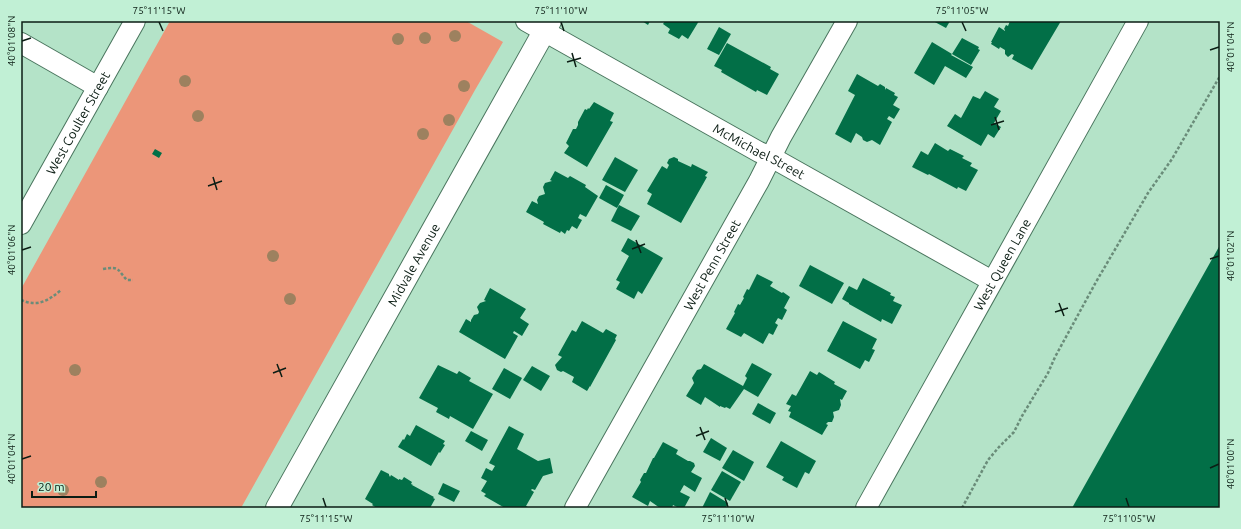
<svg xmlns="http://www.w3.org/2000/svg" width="1241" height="529" font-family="Ubuntu,sans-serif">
	<rect width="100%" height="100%" fill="#b4e3c8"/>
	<polygon fill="#ec9679" points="170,21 466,21 503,42 475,90 241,508 21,508 21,289"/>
	<g fill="#026f47">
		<polygon points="642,21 650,21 648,25"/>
		<polygon points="665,21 699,21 688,39 682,35 679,39 668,33 670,29 663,24"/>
		<polygon points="933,21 950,21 946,28"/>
		<polygon points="1010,21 1061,21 1032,70 1012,59 1014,55 1012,54 1008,57 1005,54 1005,50 1000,47 999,49 991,44 992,42 991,42 999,27 1005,31 1005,30 1004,29 1006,25 1008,26"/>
		<polygon points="719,27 731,34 719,55 707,49"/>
		<polygon points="962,38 979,47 978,49 980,50 971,65 952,54"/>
		<polygon points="932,42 952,54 951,55 973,67 966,78 945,66 934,85 914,73"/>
		<polygon points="727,43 771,67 770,69 779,74 767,95 757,90 756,92 721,72 722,70 714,66"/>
		<polygon points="857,74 878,86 880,84 885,87 885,90 886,88 895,93 894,95 898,97 893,105 900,109 894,119 889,116 887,119 892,122 880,145 872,140 867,142 863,140 862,137 856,133 851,143 835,134 855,95 848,91"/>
		<polygon points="985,91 999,99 994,107 1001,111 994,123 1001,127 994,138 988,134 981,146 947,126 955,114 961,118 973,96 980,99"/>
		<polygon points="594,102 614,113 610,121 613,122 587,167 564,153 569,146 566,143 573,129 576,129 578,125 578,122 585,109 587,110 588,108 589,109"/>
		<polygon points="935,143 948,151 950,149 964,156 962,158 972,163 970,166 978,170 966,191 958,187 957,189 929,174 928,175 912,167 921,151 928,155"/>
		<polygon points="155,149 162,153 159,158 152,154"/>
		<polygon points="615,157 638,170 625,192 602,180"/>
		<polygon points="674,157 678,159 678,161 691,167 692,164 708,172 705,176 707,177 681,223 647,204 652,194 647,191 662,166 667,169 669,165 667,163 669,159"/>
		<polygon points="555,171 568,178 570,176 586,185 585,187 598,196 586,217 580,214 578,218 582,220 577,229 572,226 569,231 567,230 565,234 561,231 560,233 543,224 544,222 526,212 532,201 538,204 537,200 539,196 545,194 543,187 545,183 552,181 550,180"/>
		<polygon points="606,185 624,195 617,208 599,198"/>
		<polygon points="619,205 640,216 631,231 611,221"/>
		<polygon points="628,238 663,258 642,294 638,291 634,299 616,289 620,282 616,280 629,256 621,251"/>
		<polygon points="1220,245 1220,508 1072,508"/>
		<polygon points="810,265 844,283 832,304 799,286"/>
		<polygon points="757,274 773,282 770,286 782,293 783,292 790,297 784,308 787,310 782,320 778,318 775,323 778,325 773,335 769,333 763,344 744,333 741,337 726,329 735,313 734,312 738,304 740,305 744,298 743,297 747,289 749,290"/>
		<polygon points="863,278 891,293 890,295 895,297 893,301 902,305 892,324 882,319 881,322 849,304 849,303 842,299 849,286 857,290"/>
		<polygon points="490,288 526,309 520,318 529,324 522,336 514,331 513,333 518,336 505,359 459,332 466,319 471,322 471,320 474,315 478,314 479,312 477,307 480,303 486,301 484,300"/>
		<polygon points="582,321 603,333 606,329 617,335 615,339 616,340 590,387 590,386 587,391 572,382 574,377 563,371 561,372 557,370 555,365 562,357 558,355 572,330 576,332"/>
		<polygon points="843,321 877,339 872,349 875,350 869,362 865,360 860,369 827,351"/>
		<polygon points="752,363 772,374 758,397 744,389 730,409 726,407 725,408 720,406 720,407 705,397 701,405 686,396 694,383 692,378 697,370 701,369 704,364 743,386 747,378 745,376"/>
		<polygon points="438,365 457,374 459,371 471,378 469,381 493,394 473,429 450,416 449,419 436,412 438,408 419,398"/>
		<polygon points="532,366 550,376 541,391 523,380"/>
		<polygon points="504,368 522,378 510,399 492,389"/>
		<polygon points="810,371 817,375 819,372 835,382 834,384 847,391 842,400 840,399 841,405 839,410 833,412 834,417 832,422 828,422 826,424 828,425 822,435 789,417 791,412 788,411 791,406 786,404 792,394 796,396"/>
		<polygon points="758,403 776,413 770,424 752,414"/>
		<polygon points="416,425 445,441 443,444 445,445 440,453 439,452 431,466 398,447 403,439 404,440 407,434 410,436"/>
		<polygon points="509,426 524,434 517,449 538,461 550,458 553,473 543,476 535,490 532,489 531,490 534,492 526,506 530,508 505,508 484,496 486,494 481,491 487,481 481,478 486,468 492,471 495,466 489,463"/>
		<polygon points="471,431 488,440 482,451 465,441"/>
		<polygon points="711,438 727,448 720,461 703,452"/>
		<polygon points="781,441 816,461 809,474 805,472 797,488 782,480 784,477 766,467"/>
		<polygon points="663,442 678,450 676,454 688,461 690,461 694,463 695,466 691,472 702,478 695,492 684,485 680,492 690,497 684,508 679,508 673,505 672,508 660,508 650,501 648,506 632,497 641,482 640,480 644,473 646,473 653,458 654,458"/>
		<polygon points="733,450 754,462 744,481 722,468"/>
		<polygon points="381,470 389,474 389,475 390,477 391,475 399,480 399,479 402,480 404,477 412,482 411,484 413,485 412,485 434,497 433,498 435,499 430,508 377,508 372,505 373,504 365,499"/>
		<polygon points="722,471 741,482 730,501 711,490"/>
		<polygon points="443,483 460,491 454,502 438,494"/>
		<polygon points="710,492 728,503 726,508 702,508"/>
	</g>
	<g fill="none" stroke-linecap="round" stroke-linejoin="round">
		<defs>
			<g id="minor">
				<path id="s1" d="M526,21L759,152L771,157L992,281"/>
				<polyline points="21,43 98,87"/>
				<path id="s2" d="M21,224L135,21"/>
				<path id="s3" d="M575,508L759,181L781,137L847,21"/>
				<path id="s4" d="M866,508L1138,21"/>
			</g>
			<g id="tertiary">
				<path id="s5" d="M277,508L550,21"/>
			</g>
		</defs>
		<use href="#minor" stroke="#4a755e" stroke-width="22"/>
		<use href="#tertiary" stroke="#4a755e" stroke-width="24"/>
		<g stroke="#6a8c79" stroke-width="2.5" stroke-dasharray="3 2" stroke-linecap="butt">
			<path d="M103,269C121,266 117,270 127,280H133"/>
			<path d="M21,300C38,307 48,301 61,290"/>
			<polyline points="962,508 988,460 999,447 1014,432 1022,416 1048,373 1055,357 1096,282 1148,193 1172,159 1220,76"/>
		</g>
		<use href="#minor" stroke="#fff" stroke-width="20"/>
		<use href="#tertiary" stroke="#fff" stroke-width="22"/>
	</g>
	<g fill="#9d815f">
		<circle cx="455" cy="36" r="6"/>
		<circle cx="425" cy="38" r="6"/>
		<circle cx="398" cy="39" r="6"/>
		<circle cx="185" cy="81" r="6"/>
		<circle cx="464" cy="86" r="6"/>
		<circle cx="198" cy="116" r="6"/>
		<circle cx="449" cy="120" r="6"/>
		<circle cx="423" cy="134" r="6"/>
		<circle cx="273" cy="256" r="6"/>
		<circle cx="290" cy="299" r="6"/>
		<circle cx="75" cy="370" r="6"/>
		<circle cx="101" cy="482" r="6"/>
		<circle cx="63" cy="490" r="6"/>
	</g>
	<path fill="none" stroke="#0b1d14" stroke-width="1.5" d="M159,22L163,31M561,22L564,31M962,22L966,31M22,41L31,38M1210,50L1219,47M572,53L576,67M567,62L581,58M995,117L999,130M991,125L1004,121M213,177L217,190M208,186L222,181M636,240L641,253M632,249L645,244M22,250L31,247M1210,259L1219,256M1059,303L1064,316M1055,312L1068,308M277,364L282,377M273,373L286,368M700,427L705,440M696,436L709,431M22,459L31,456M1210,468L1219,464M323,498L326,507M725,498L728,507M1126,498L1129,507"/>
	<g text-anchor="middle" stroke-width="4" stroke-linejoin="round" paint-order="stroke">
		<g font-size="13" fill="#0b1d14" stroke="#c1f0d5">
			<text dy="5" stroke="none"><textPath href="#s2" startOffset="116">West Coulter Street</textPath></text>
			<text dy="5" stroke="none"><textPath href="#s1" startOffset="267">McMichael Street</textPath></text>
			<text dy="5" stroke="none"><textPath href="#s4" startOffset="279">West Queen Lane</textPath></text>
			<text dy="5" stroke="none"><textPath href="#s5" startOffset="279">Midvale Avenue</textPath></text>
			<text dy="5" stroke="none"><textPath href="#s3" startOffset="279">West Penn Street</textPath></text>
		</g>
	</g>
	<rect width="1241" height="529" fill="none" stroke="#c1f0d5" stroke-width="44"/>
	<path d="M32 491v6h64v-6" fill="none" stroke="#0b1d14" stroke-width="2"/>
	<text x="38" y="491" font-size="12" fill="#0b1d14" stroke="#c1f0d5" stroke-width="3" paint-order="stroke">20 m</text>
	<rect x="22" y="22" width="1197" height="485" fill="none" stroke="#0b1d14" stroke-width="1.5"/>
	<g font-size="10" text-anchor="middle" fill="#0b1d14">
		<text x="159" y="14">75°11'15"W</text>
		<text x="561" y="14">75°11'10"W</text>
		<text x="962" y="14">75°11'05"W</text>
		<text transform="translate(11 41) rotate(-90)" y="4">40°01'08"N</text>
		<text transform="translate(1230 47) rotate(-90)" y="4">40°01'04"N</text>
		<text transform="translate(11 250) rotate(-90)" y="4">40°01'06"N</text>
		<text transform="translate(1230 256) rotate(-90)" y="4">40°01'02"N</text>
		<text transform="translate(11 459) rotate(-90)" y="4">40°01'04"N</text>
		<text transform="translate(1230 464) rotate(-90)" y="4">40°01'00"N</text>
		<text x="326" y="522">75°11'15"W</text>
		<text x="728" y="522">75°11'10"W</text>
		<text x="1129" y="522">75°11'05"W</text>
	</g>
</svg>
